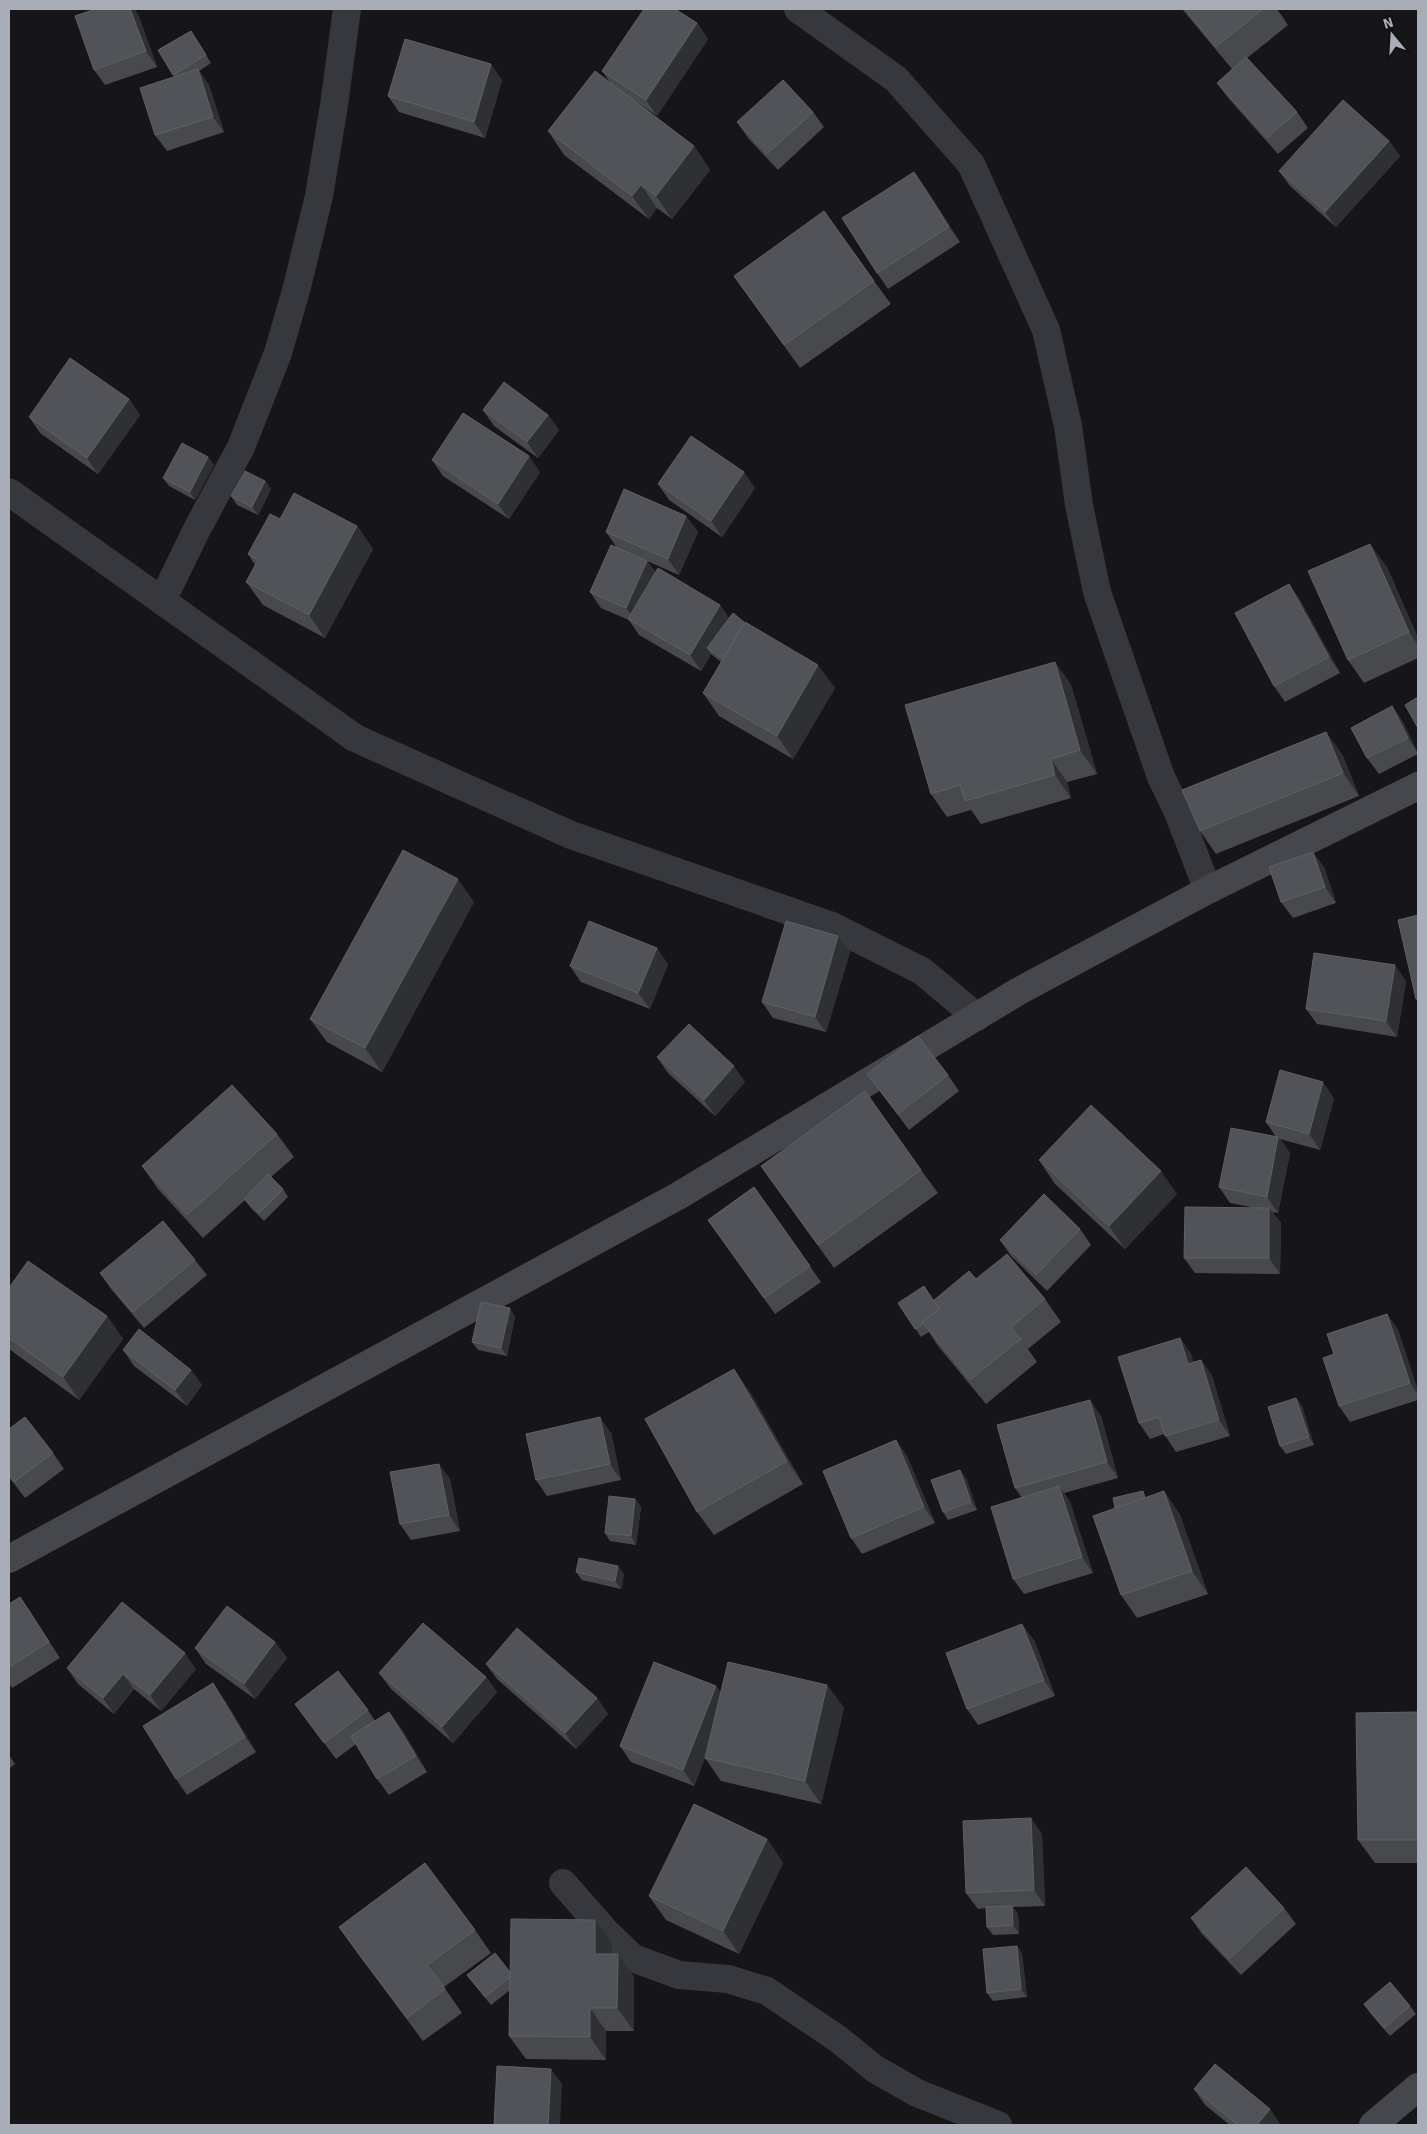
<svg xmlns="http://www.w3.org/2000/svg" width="1427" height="2134" font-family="Signika,sans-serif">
	<rect width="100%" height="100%" fill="#161618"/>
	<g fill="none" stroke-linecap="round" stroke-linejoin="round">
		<g stroke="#37383d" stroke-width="28">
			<polyline points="798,9 896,79 971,164 1046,330 1068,426 1079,505 1097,592 1161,777 1177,810 1208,890"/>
			<polyline points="9,492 355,738 571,835 832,926 922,971 977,1017"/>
			<polyline points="162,601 196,531 241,447 278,353 297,287 319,196 334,105 347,9"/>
			<polyline points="563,1883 605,1931 633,1958 679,1975 728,1979 767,1991 838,2039 875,2069 917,2093 998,2125"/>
		</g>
		<g stroke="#45474d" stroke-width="28">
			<polyline points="9,1559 678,1196 1019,991 1208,890 1418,786"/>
			<polyline points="1373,2125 1418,2087"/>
		</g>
	</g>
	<g fill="#47494d">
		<polygon points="96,9 134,9 138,14 157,67 105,85 94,70"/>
		<polygon points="1182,9 1277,9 1288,25 1247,58 1297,112 1308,128 1278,154 1229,99 1217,83 1232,69"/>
		<polygon points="697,23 708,39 657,116 634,100 694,146 710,170 672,219 657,208 649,219 564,155 548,131 610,82 602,71"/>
		<polygon points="196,39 211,63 199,71 209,85 224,132 167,151 155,135 174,77 158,50"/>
		<polygon points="502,80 485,138 399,112 388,96"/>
		<polygon points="813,112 824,127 778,170 748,138 737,122"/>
		<polygon points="1389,141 1400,156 1336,227 1290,186 1279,171"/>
		<polygon points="925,187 960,242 888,289 877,273"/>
		<polygon points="734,276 874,281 891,304 800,368"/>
		<polygon points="129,399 140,415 98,474 40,433 29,417"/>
		<polygon points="483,410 548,415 559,430 538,458 494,426"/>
		<polygon points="208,457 214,465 195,500 169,486 163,478"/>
		<polygon points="432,460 540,472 509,519 443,476"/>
		<polygon points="265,481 271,489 258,515 237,505 231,496"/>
		<polygon points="658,484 755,488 722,537 669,500"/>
		<polygon points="686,516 698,532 679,575 647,561 656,573 720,605 729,618 835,688 793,759 719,716 703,693 721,662 711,654 701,671 639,635 629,620 601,608 590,592 617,548 606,532"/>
		<polygon points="280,519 357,526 373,549 325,638 263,605 246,582 255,565 248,554"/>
		<polygon points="1387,567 1418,638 1418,658 1364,683 1348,660"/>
		<polygon points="1289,584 1300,600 1340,673 1285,702 1274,686"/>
		<polygon points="1055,662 1071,685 1097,774 1067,782 1071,798 981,824 971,810 947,817 931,794"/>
		<polygon points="1392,706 1403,722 1418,754 1379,774 1367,758"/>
		<polygon points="1326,732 1343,756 1359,796 1216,854 1200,831"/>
		<polygon points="1324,867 1336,903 1293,918 1281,902"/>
		<polygon points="474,902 382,1072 327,1042 310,1019"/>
		<polygon points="838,936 850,952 826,1032 773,1018 762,1002"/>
		<polygon points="668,964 650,1009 581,982 570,966"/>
		<polygon points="1406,981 1397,1037 1317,1024 1306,1009"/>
		<polygon points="657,1057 745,1082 715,1116 668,1073"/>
		<polygon points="867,1074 948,1075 959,1091 909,1130"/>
		<polygon points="1334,1098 1320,1150 1280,1139 1290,1153 1278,1213 1272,1212 1281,1223 1280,1274 1195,1273 1184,1258 1251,1207 1230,1203 1219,1187 1276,1137 1266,1122"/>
		<polygon points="277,1134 294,1157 271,1177 283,1189 288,1197 264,1221 250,1207 245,1200 203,1238 158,1189 142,1166"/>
		<polygon points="1039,1160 1177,1194 1125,1249 1055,1184"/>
		<polygon points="761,1166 921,1170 938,1193 834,1268"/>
		<polygon points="754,1187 821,1282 775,1314 708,1220"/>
		<polygon points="1080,1229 1091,1245 1047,1291 1011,1256 1000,1240"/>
		<polygon points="195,1260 207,1275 144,1328 111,1289 100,1273"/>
		<polygon points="976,1279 1045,1299 1061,1322 1028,1349 1037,1362 986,1404 938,1346 929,1332 921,1337 898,1303 934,1300"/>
		<polygon points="9,1288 107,1316 123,1339 79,1400 9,1349"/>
		<polygon points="1387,1314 1398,1330 1418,1391 1418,1400 1350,1422 1339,1406 1334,1354"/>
		<polygon points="515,1316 507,1356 478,1350 472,1342"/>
		<polygon points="1180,1338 1191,1354 1193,1362 1201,1360 1212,1376 1230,1436 1176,1452 1164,1434 1150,1439 1139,1423"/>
		<polygon points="123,1350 191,1370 202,1385 187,1406 134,1366"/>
		<polygon points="750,1392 803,1484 714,1535 697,1512"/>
		<polygon points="1296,1398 1302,1406 1314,1445 1286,1454 1280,1446"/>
		<polygon points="1101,1416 1118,1478 1064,1493 1070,1502 1093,1573 1024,1594 1013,1579 1022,1498 1015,1488"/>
		<polygon points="9,1429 53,1453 64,1469 25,1498 9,1477"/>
		<polygon points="611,1433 621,1480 547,1496 536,1480"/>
		<polygon points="896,1440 907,1456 935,1523 862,1554 851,1538"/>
		<polygon points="966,1478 977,1510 948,1520 943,1512"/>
		<polygon points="450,1479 460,1531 411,1540 400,1524"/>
		<polygon points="1164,1491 1180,1515 1208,1594 1137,1618 1121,1595 1148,1497"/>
		<polygon points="635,1499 641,1507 636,1545 610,1541 605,1533"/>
		<polygon points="576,1572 624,1574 621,1589 582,1580"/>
		<polygon points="20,1597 60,1658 12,1688 9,1684 9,1604"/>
		<polygon points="1034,1640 1055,1696 978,1725 967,1709"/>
		<polygon points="275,1642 287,1658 255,1699 206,1664 195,1648"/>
		<polygon points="486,1664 597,1698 608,1714 576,1749 497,1679"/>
		<polygon points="67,1668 196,1669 161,1711 134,1689 114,1714 78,1684"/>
		<polygon points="379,1673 486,1677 497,1692 453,1743 391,1689"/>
		<polygon points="827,1685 844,1708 821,1804 721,1781 705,1758 694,1786 631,1762 620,1746 716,1686 720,1692"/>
		<polygon points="224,1699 256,1752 187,1795 176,1779"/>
		<polygon points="295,1704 368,1710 375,1721 401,1728 427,1772 389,1795 377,1779 356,1744 336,1759"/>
		<polygon points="1418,1712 1418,1863 1375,1863 1358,1840"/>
		<polygon points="9,1755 15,1764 9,1769"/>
		<polygon points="1042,1834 1045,1906 1013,1907 1018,1914 1019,1934 993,1935 987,1927 986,1908 978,1909 966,1893"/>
		<polygon points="767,1839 783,1863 739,1954 666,1920 649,1896"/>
		<polygon points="1284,1908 1296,1924 1241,1975 1202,1934 1191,1918"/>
		<polygon points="339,1927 475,1930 491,1953 444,1987 462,2013 423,2041 355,1950"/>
		<polygon points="612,1943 612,1954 634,1977 634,2031 606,2031 606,2060 526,2059 509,2036 510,1990 491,2005 467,1975 510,1972"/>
		<polygon points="1017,1946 1022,1954 1027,1997 993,2001 987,1993"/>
		<polygon points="1364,2004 1410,2006 1416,2014 1390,2036 1370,2013"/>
		<polygon points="1194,2089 1281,2125 1230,2125 1205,2105"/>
	</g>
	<g fill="#2f3033">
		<polygon points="130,9 134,9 138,14 157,67 146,51"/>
		<polygon points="697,23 708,39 657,116 646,100"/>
		<polygon points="491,64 502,80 485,138 474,122"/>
		<polygon points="198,69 209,85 224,132 213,117"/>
		<polygon points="1389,141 1400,156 1336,227 1325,212"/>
		<polygon points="694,146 710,170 672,219 656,196"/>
		<polygon points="914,172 925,187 960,242 949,227"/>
		<polygon points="641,185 657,208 649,219 632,196"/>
		<polygon points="129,399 140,415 98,474 87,458"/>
		<polygon points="548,415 559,430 538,458 527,442"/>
		<polygon points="529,456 540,472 509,519 498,504"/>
		<polygon points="208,457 214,465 195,500 190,492"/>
		<polygon points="744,472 755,488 722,537 711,521"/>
		<polygon points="265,481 271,489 258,515 252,507"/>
		<polygon points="686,516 698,532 679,575 668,559"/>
		<polygon points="357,526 373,549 325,638 309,615"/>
		<polygon points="1370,544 1387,567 1418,638 1418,645 1409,632"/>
		<polygon points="647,561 658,576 638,624 626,608"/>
		<polygon points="1289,584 1300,600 1340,673 1329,657"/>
		<polygon points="720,605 731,621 707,648 711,654 701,671 690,655"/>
		<polygon points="1055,662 1071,685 1097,774 1080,750"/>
		<polygon points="818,665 835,688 793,759 777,736"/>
		<polygon points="1392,706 1403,722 1418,753 1408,738"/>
		<polygon points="1326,732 1343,756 1359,796 1343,773"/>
		<polygon points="1051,759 1067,782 1071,798 1055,775"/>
		<polygon points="1313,852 1324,867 1336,903 1325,887"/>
		<polygon points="458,879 474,902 382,1072 365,1048"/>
		<polygon points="838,936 850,952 826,1032 815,1017"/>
		<polygon points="657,948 668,964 650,1009 638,993"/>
		<polygon points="1395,965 1406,981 1397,1037 1386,1021"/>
		<polygon points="734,1066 745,1082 715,1116 704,1100"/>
		<polygon points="1323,1082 1334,1098 1320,1150 1309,1134"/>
		<polygon points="1278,1137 1290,1153 1278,1213 1267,1197"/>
		<polygon points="1161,1171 1177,1194 1125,1249 1109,1226"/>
		<polygon points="1269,1208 1281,1223 1280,1274 1269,1258"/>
		<polygon points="510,1308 515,1316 507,1356 501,1348"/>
		<polygon points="1387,1314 1398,1330 1418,1391 1418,1395 1410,1383"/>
		<polygon points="107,1316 123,1339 79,1400 63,1377"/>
		<polygon points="1180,1338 1191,1354 1199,1380 1188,1364"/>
		<polygon points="1201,1360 1212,1376 1230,1436 1219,1420"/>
		<polygon points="734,1369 750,1392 803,1484 787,1461"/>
		<polygon points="191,1370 202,1385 187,1406 175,1390"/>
		<polygon points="1296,1398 1302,1406 1314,1445 1309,1437"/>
		<polygon points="1090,1400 1101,1416 1118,1478 1107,1462"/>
		<polygon points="600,1417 611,1433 621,1480 610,1464"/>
		<polygon points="896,1440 907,1456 935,1523 924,1507"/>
		<polygon points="439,1464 450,1479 460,1531 449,1515"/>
		<polygon points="960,1470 966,1478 977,1510 971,1502"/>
		<polygon points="1059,1486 1070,1502 1093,1573 1082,1557"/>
		<polygon points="1164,1491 1180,1515 1208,1594 1192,1571"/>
		<polygon points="635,1499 641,1507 636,1545 631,1536"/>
		<polygon points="618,1566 624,1574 621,1589 615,1581"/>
		<polygon points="20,1597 31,1612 60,1658 49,1642"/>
		<polygon points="1022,1624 1034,1640 1055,1696 1044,1680"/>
		<polygon points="275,1642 287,1658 255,1699 244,1684"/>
		<polygon points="185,1653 196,1669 161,1711 150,1695"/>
		<polygon points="123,1674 134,1689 114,1714 103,1698"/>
		<polygon points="486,1677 497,1692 453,1743 442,1727"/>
		<polygon points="213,1683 224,1699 256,1752 245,1737"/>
		<polygon points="827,1685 844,1708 821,1804 805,1781"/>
		<polygon points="716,1686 727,1702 694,1786 683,1770"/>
		<polygon points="597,1698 608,1714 576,1749 565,1733"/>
		<polygon points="389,1712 401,1728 427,1772 416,1756"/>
		<polygon points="1031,1818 1042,1834 1045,1906 1034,1890"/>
		<polygon points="767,1839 783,1863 739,1954 723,1931"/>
		<polygon points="1012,1906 1018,1914 1019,1934 1013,1925"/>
		<polygon points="595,1920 612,1943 611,1977 595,1954"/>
		<polygon points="1017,1946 1022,1954 1027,1997 1021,1989"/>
		<polygon points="618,1954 634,1977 634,2031 617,2008"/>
		<polygon points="590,2008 606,2031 606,2060 590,2037"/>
		<polygon points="551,2069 562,2084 560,2125 548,2125"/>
		<polygon points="1270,2109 1281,2125 1257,2125"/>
	</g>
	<g fill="#525359" stroke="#5f6168">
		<polygon points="96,9 130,9 146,51 94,70 75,16"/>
		<polygon points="644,9 675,9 697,23 646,100 602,71"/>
		<polygon points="1185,9 1263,9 1216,47"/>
		<polygon points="191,31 206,55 173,75 158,50"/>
		<polygon points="405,39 491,64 474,122 388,96"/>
		<polygon points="1246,57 1297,112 1267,138 1217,83"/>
		<polygon points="198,69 213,117 155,135 140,88"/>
		<polygon points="595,71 694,146 656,196 641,185 632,196 548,131"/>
		<polygon points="783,80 813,112 767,154 737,122"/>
		<polygon points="1343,100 1389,141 1325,212 1279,171"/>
		<polygon points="914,172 949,227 877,273 842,218"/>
		<polygon points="824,211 874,281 784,345 734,276"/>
		<polygon points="70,358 129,399 87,458 29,417"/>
		<polygon points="504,382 548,415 527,442 483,410"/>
		<polygon points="463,413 529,456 498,504 432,460"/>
		<polygon points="691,436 744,472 711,521 658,484"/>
		<polygon points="182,443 208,457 190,492 163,478"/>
		<polygon points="245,471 265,481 252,507 231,496"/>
		<polygon points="624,489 686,516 668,559 606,532"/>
		<polygon points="294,493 357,526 309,615 246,582 258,560 248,554 270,514 280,519"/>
		<polygon points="1370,544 1409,632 1348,660 1308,571"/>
		<polygon points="611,545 647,561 626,608 590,592"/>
		<polygon points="658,568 720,605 690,655 628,619"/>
		<polygon points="1289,584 1329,657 1274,686 1235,613"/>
		<polygon points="733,613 744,622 723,659 707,648"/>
		<polygon points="745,622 818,665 777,736 703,693"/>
		<polygon points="1055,662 1080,750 1051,759 1055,775 965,801 960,785 931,794 905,705"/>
		<polygon points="1418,697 1418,728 1405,705"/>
		<polygon points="1392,706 1408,738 1367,758 1351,728"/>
		<polygon points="1326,732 1343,773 1200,831 1182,790"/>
		<polygon points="403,850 458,879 365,1048 310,1019"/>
		<polygon points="1313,852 1325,887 1281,902 1269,867"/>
		<polygon points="1418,915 1418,999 1416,999 1398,920"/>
		<polygon points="589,921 657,948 638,993 570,966"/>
		<polygon points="786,921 838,936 815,1017 762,1002"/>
		<polygon points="1314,953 1395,965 1386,1021 1306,1009"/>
		<polygon points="689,1024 734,1066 704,1100 657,1057"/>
		<polygon points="918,1036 948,1075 898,1114 867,1074"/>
		<polygon points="1280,1070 1323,1082 1309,1134 1266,1122"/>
		<polygon points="232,1085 277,1134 187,1215 142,1166"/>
		<polygon points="865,1091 921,1170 818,1245 761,1166"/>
		<polygon points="1091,1105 1161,1171 1109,1226 1039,1160"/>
		<polygon points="1231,1128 1278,1137 1267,1197 1219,1187"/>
		<polygon points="268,1174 283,1189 259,1213 244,1199"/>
		<polygon points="754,1187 810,1266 764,1298 708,1220"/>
		<polygon points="1044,1194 1080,1229 1036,1275 1000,1240"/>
		<polygon points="1185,1207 1269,1208 1269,1258 1184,1258"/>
		<polygon points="163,1221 195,1260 133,1312 100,1273"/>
		<polygon points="1007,1254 1045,1299 1011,1327 1021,1339 970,1380 922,1322 940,1308 933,1301 969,1271 976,1279"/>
		<polygon points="28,1261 107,1316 63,1377 9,1338 9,1288"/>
		<polygon points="924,1286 939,1309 922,1322 923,1324 915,1329 898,1303"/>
		<polygon points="481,1302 510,1308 501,1348 472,1342"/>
		<polygon points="1387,1314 1410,1383 1339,1406 1323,1358 1334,1354 1327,1334"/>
		<polygon points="139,1329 191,1370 175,1390 123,1350"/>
		<polygon points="1180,1338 1188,1364 1201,1360 1219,1420 1165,1436 1159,1417 1139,1423 1118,1357"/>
		<polygon points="734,1369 787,1461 697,1512 645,1419"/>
		<polygon points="1296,1398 1309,1437 1280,1446 1268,1407"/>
		<polygon points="1090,1400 1107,1462 1015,1488 997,1425"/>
		<polygon points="25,1417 53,1453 14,1482 9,1476 9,1429"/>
		<polygon points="600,1417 610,1464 536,1480 526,1434"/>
		<polygon points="896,1440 924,1507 851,1538 823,1471"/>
		<polygon points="439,1464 449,1515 400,1524 390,1472"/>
		<polygon points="960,1470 971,1502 943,1512 931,1480"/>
		<polygon points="1059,1486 1082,1557 1013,1579 991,1507"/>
		<polygon points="1143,1491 1145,1498 1115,1508 1113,1498"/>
		<polygon points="1164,1491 1192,1571 1121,1595 1093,1516"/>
		<polygon points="609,1496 635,1499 631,1536 605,1533"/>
		<polygon points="579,1558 618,1566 615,1581 576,1572"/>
		<polygon points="20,1597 49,1642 9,1667 9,1604"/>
		<polygon points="122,1602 185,1653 150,1695 123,1674 103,1698 67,1668"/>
		<polygon points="227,1606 275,1642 244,1684 195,1648"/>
		<polygon points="423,1623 486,1677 442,1727 379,1673"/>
		<polygon points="1022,1624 1044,1680 967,1709 946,1653"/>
		<polygon points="517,1628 597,1698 565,1733 486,1664"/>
		<polygon points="654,1662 716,1686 683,1770 620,1746"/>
		<polygon points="728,1662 827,1685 805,1781 705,1758"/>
		<polygon points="338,1671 368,1710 324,1743 295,1704"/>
		<polygon points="213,1683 245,1737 176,1779 143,1726"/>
		<polygon points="389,1712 416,1756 377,1779 351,1736"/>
		<polygon points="1418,1712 1418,1840 1358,1840 1356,1713"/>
		<polygon points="694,1804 767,1839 723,1931 649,1896"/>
		<polygon points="1031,1818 1034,1890 966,1893 963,1821"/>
		<polygon points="425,1863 475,1930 427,1965 445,1989 407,2018 339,1927"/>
		<polygon points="1246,1867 1284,1908 1229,1959 1191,1918"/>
		<polygon points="1012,1906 1013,1925 987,1927 986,1907"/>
		<polygon points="511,1919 595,1920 595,1954 618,1954 617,2008 590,2008 590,2037 509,2036"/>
		<polygon points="1017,1946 1021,1989 987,1993 983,1949"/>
		<polygon points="495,1953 510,1972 510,1977 485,1997 467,1975"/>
		<polygon points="1390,1982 1410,2006 1384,2028 1364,2004"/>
		<polygon points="1215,2064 1270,2109 1257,2125 1238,2125 1194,2089"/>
		<polygon points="497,2066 551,2069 548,2125 494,2125"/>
	</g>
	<rect width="1427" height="2134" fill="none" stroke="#a8adb8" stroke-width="20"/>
	<g transform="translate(1392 35) rotate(342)" stroke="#111113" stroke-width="4" paint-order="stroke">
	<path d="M0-4L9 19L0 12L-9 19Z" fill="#a8adb8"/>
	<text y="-8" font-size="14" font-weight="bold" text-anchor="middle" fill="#a8adb8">N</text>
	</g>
</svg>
